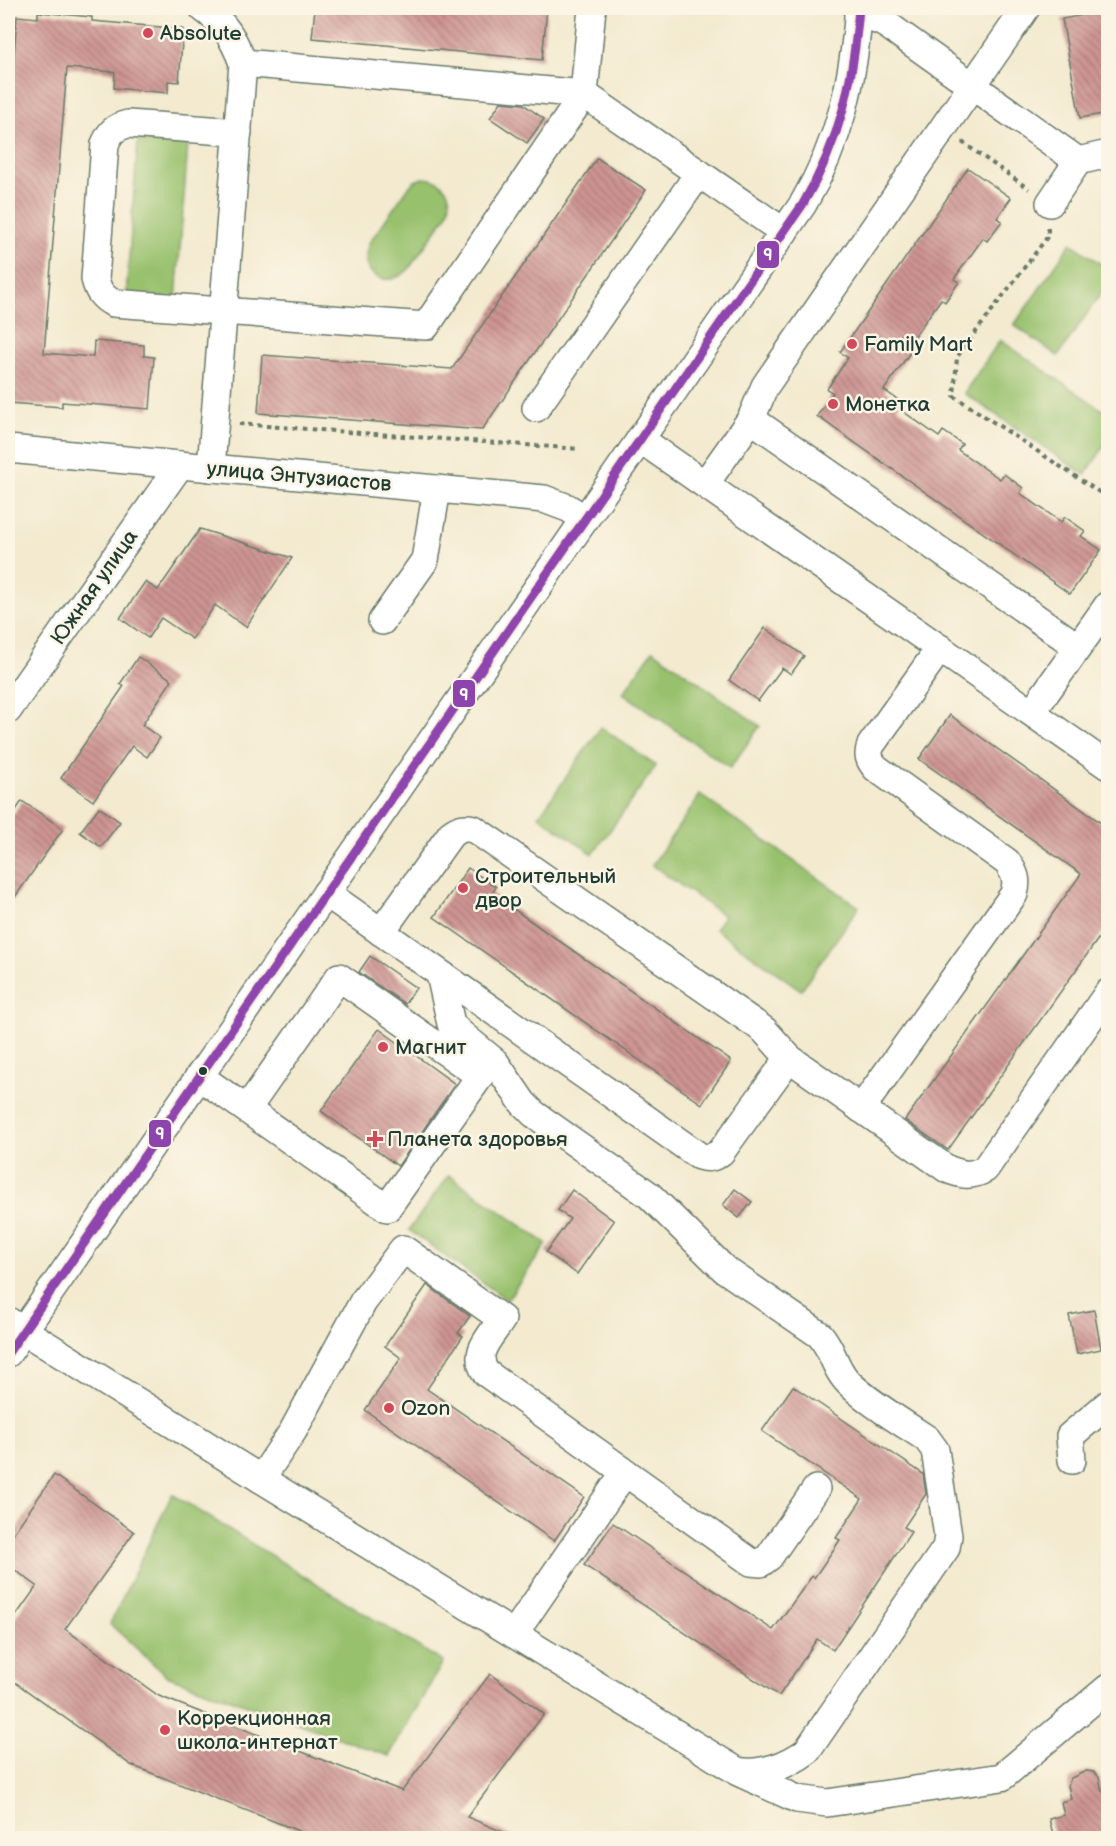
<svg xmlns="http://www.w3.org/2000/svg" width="1116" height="1846" font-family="'Balsamiq Sans',sans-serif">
	<defs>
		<pattern id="building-back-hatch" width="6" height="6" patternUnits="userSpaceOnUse" patternTransform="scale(1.5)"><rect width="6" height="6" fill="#ce9492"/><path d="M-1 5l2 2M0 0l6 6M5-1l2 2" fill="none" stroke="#a77a78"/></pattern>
	</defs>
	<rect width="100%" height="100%" fill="#fcf5e5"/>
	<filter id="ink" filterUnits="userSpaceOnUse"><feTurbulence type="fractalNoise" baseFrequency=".0167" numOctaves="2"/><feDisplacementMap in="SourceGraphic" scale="12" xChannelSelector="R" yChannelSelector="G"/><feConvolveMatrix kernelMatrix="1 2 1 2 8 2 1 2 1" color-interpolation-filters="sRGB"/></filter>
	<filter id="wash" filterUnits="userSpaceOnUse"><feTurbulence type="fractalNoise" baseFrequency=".008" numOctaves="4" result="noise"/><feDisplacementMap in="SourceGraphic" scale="24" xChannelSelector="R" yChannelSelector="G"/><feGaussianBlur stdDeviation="1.35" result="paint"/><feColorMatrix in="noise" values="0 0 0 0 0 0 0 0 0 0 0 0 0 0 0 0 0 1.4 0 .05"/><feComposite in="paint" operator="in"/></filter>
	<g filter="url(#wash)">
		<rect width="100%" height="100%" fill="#f3eacf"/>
		<g fill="#98c16d" stroke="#5c7f50" stroke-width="1.5">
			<polygon points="138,140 188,144 176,300 126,296"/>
			<path d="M423,178C445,179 455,195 447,215L408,270C384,292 357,272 369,243L408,188L415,181Z"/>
			<polygon points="1071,243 1108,269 1108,283 1058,356 1014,325"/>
			<polygon points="1000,340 1108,414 1108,441 1085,475 964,393"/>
			<polygon points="653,650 760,726 730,768 623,693"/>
			<polygon points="601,727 656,766 593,854 539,816"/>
			<polygon points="700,795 859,907 801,990 715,929 724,916 652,865"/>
			<polygon points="449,1175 547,1244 507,1300 409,1230"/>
			<polygon points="172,1494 443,1662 389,1756 167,1676 110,1624"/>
		</g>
		<g id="blocks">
			<g fill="url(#building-back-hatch)">
				<polygon points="315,8 547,8 542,60 312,38"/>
				<polygon points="1088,8 1108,8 1108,113 1080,118 1062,19 1089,14"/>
				<polygon points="38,12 92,17 92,21 183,29 179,82 168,81 168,93 114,88 115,72 67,68 44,353 93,357 94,341 144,345 144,356 154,357 150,409 62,402 62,407 8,403 8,136 12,80 17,16 38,18"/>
				<polygon points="501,102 523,104 544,119 527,143 490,118"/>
				<polygon points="597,158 646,190 482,430 258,413 262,355 452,369"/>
				<polygon points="968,168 1011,198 997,218 1002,221 987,241 983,238 954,279 959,282 945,302 941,299 912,340 916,344 884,390 901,402 897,407 939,437 943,431 962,444 958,450 1000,479 1004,474 1023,488 1020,493 1061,522 1065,517 1085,531 1081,536 1101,550 1070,594 817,416 833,393 827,389 848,358 840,352"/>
				<polygon points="200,529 292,558 246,627 215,605 192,639 161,618 148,638 120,618 145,582 158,590"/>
				<polygon points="765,628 804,656 791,674 782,668 758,701 729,680"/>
				<polygon points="138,657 172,680 142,725 160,738 147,757 132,746 93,801 61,778 124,686 120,684"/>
				<polygon points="950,715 1108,828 1108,925 948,1150 905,1120 1081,874 919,759"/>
				<polygon points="22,801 63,829 8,907 8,822"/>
				<polygon points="99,807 120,822 101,847 80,832"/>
				<polygon points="468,868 496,887 492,894 731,1061 702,1104 434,917"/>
				<polygon points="370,956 416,988 405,1004 359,972"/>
				<polygon points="379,1029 455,1084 398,1166 321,1111"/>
				<polygon points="735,1189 752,1202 739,1218 723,1205"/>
				<polygon points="572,1190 614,1221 577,1274 546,1252 570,1219 558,1210"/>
				<polygon points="427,1285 470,1316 458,1333 463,1336 427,1389 584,1497 554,1541 365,1410 401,1358 385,1346"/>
				<polygon points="1094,1310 1101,1349 1077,1354 1069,1315"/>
				<polygon points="793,1386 923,1474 926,1494 904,1527 911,1532 833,1650 817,1639 779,1696 584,1565 613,1523 773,1630 812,1576 814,1578 840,1540 836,1538 862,1499 762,1431"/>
				<polygon points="54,1475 134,1532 65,1629 159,1696 402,1791 490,1674 544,1714 467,1817 520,1839 319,1839 131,1765 8,1677 8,1627 37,1586 8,1565 8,1541"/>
				<polygon points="1086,1771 1094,1772 1099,1777 1102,1791 1108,1789 1108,1838 1054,1838 1049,1819 1064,1815 1061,1802 1071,1799 1068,1785 1071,1778"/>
			</g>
		</g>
	</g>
	<g filter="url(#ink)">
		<use href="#blocks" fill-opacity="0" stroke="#697a6a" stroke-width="1.5"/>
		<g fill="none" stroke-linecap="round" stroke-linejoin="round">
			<defs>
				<g id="minor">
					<path d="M203,8C225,24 233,37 243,63L211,468"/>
					<polyline points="1026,8 765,386 751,419 1078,647"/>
					<polyline points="858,15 880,21 890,27 1078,161 1108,154"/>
					<polyline points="243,63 584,94 592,8"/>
					<path d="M238,132L128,124C115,127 110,132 105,144L95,279C98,291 102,297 113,303L426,326L584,94L784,232"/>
					<polyline points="1050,203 1078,161"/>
					<polyline points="536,408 699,173"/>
					<polyline points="640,439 1108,766"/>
					<polyline points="8,449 544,499 568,508 585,519"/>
					<polyline points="705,484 751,419"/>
					<polyline points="382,621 425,560 437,489"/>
					<polyline points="8,710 180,465"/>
					<polyline points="1032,712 1108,605"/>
					<path d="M326,893L699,1156C708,1159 713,1158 721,1152L789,1058"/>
					<path d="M381,932L451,834C459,828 464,827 474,829L764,1030L789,1058L947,1169C962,1175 971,1177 985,1169L1108,993"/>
					<polyline points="199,1076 387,1208 480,1076 339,977 247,1109"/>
					<path d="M861,1109L1014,894C1018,880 1015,873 1007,862L876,768C869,760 867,755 871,745L940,648"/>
					<path d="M8,1321L261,1479L737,1771C761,1776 788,1765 807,1751L946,1548L948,1536L935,1450L927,1439C905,1424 856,1395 843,1376C833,1362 832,1349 820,1335L724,1269L649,1195L534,1114L523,1103L495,1062L461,1034L451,1024L440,974"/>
					<path d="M8,1353L803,204C841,139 853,82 859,8"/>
					<polyline points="1072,1460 1070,1436 1108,1404"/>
					<path d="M261,1479L293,1431L363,1302L403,1249L502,1319C490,1338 472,1352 486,1373L751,1562L761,1563L769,1557L816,1489"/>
					<polyline points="514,1634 625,1472"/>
					<polyline points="738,1772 797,1799 827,1803 1002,1777 1108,1688"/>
				</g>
			</defs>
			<use href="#minor" stroke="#697a6a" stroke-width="30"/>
			<g stroke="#697a6a" stroke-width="4" stroke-dasharray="4.5 4.5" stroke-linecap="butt">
				<polyline points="962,142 1029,189"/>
				<polyline points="1048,228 1048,236 957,357 954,396 1108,498"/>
				<polyline points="239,424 580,449"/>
			</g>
			<use href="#minor" stroke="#fff" stroke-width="27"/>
			<defs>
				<path id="bus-1" d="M8,1353L803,204C841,139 853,82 859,8"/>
			</defs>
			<use href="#bus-1" stroke="#fcf5e5" stroke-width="14"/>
			<use href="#bus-1" stroke="#8e44ad" stroke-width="9"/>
		</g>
	</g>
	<g fill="#d1495b" stroke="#fcf5e5" stroke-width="2">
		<circle cx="148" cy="33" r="6"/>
		<circle cx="852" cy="344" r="6"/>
		<circle cx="833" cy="404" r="6"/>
		<circle cx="463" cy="888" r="6"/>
		<circle cx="383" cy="1047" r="6"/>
		<path d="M372 1130h6v6h6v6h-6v6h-6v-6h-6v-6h6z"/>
		<circle cx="389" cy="1408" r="6"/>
		<circle cx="165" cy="1730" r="6"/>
	</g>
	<circle fill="#1f3d34" stroke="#fcf5e5" stroke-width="2" cx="203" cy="1071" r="5"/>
	<g text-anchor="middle" stroke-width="5" stroke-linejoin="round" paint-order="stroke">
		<g font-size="21" fill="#1f3d34" stroke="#fcf5e5" text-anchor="start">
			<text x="160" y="40">Absolute</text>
			<text x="864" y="351">Family Mart</text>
			<text x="845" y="411">Монетка</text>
			<text x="475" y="883">Строительный<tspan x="475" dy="24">двор</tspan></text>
			<text x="395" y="1054">Магнит</text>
			<text x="387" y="1146">Планета здоровья</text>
			<text x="401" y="1415">Ozon</text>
			<text x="177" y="1725">Коррекционная<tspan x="177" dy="24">школа-интернат</tspan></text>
		</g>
		<g font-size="21" fill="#1f3d34" stroke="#fcf5e5">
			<text transform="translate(299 476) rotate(5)" y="7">улица Энтузиастов</text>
			<text transform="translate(94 587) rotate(-55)" y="7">Южная улица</text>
		</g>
	</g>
	<g stroke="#fcf5e5" stroke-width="2">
		<rect x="756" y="240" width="24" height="29" rx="6" fill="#8e44ad"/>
		<rect x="452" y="679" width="24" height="29" rx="6" fill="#8e44ad"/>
		<rect x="148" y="1119" width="24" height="29" rx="6" fill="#8e44ad"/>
	</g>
	<g font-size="16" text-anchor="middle" font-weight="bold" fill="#fff">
		<text x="768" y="260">9</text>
		<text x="464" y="700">9</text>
		<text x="160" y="1139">9</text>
	</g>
	<rect width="1116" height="1846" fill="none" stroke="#fcf5e5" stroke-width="30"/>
</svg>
